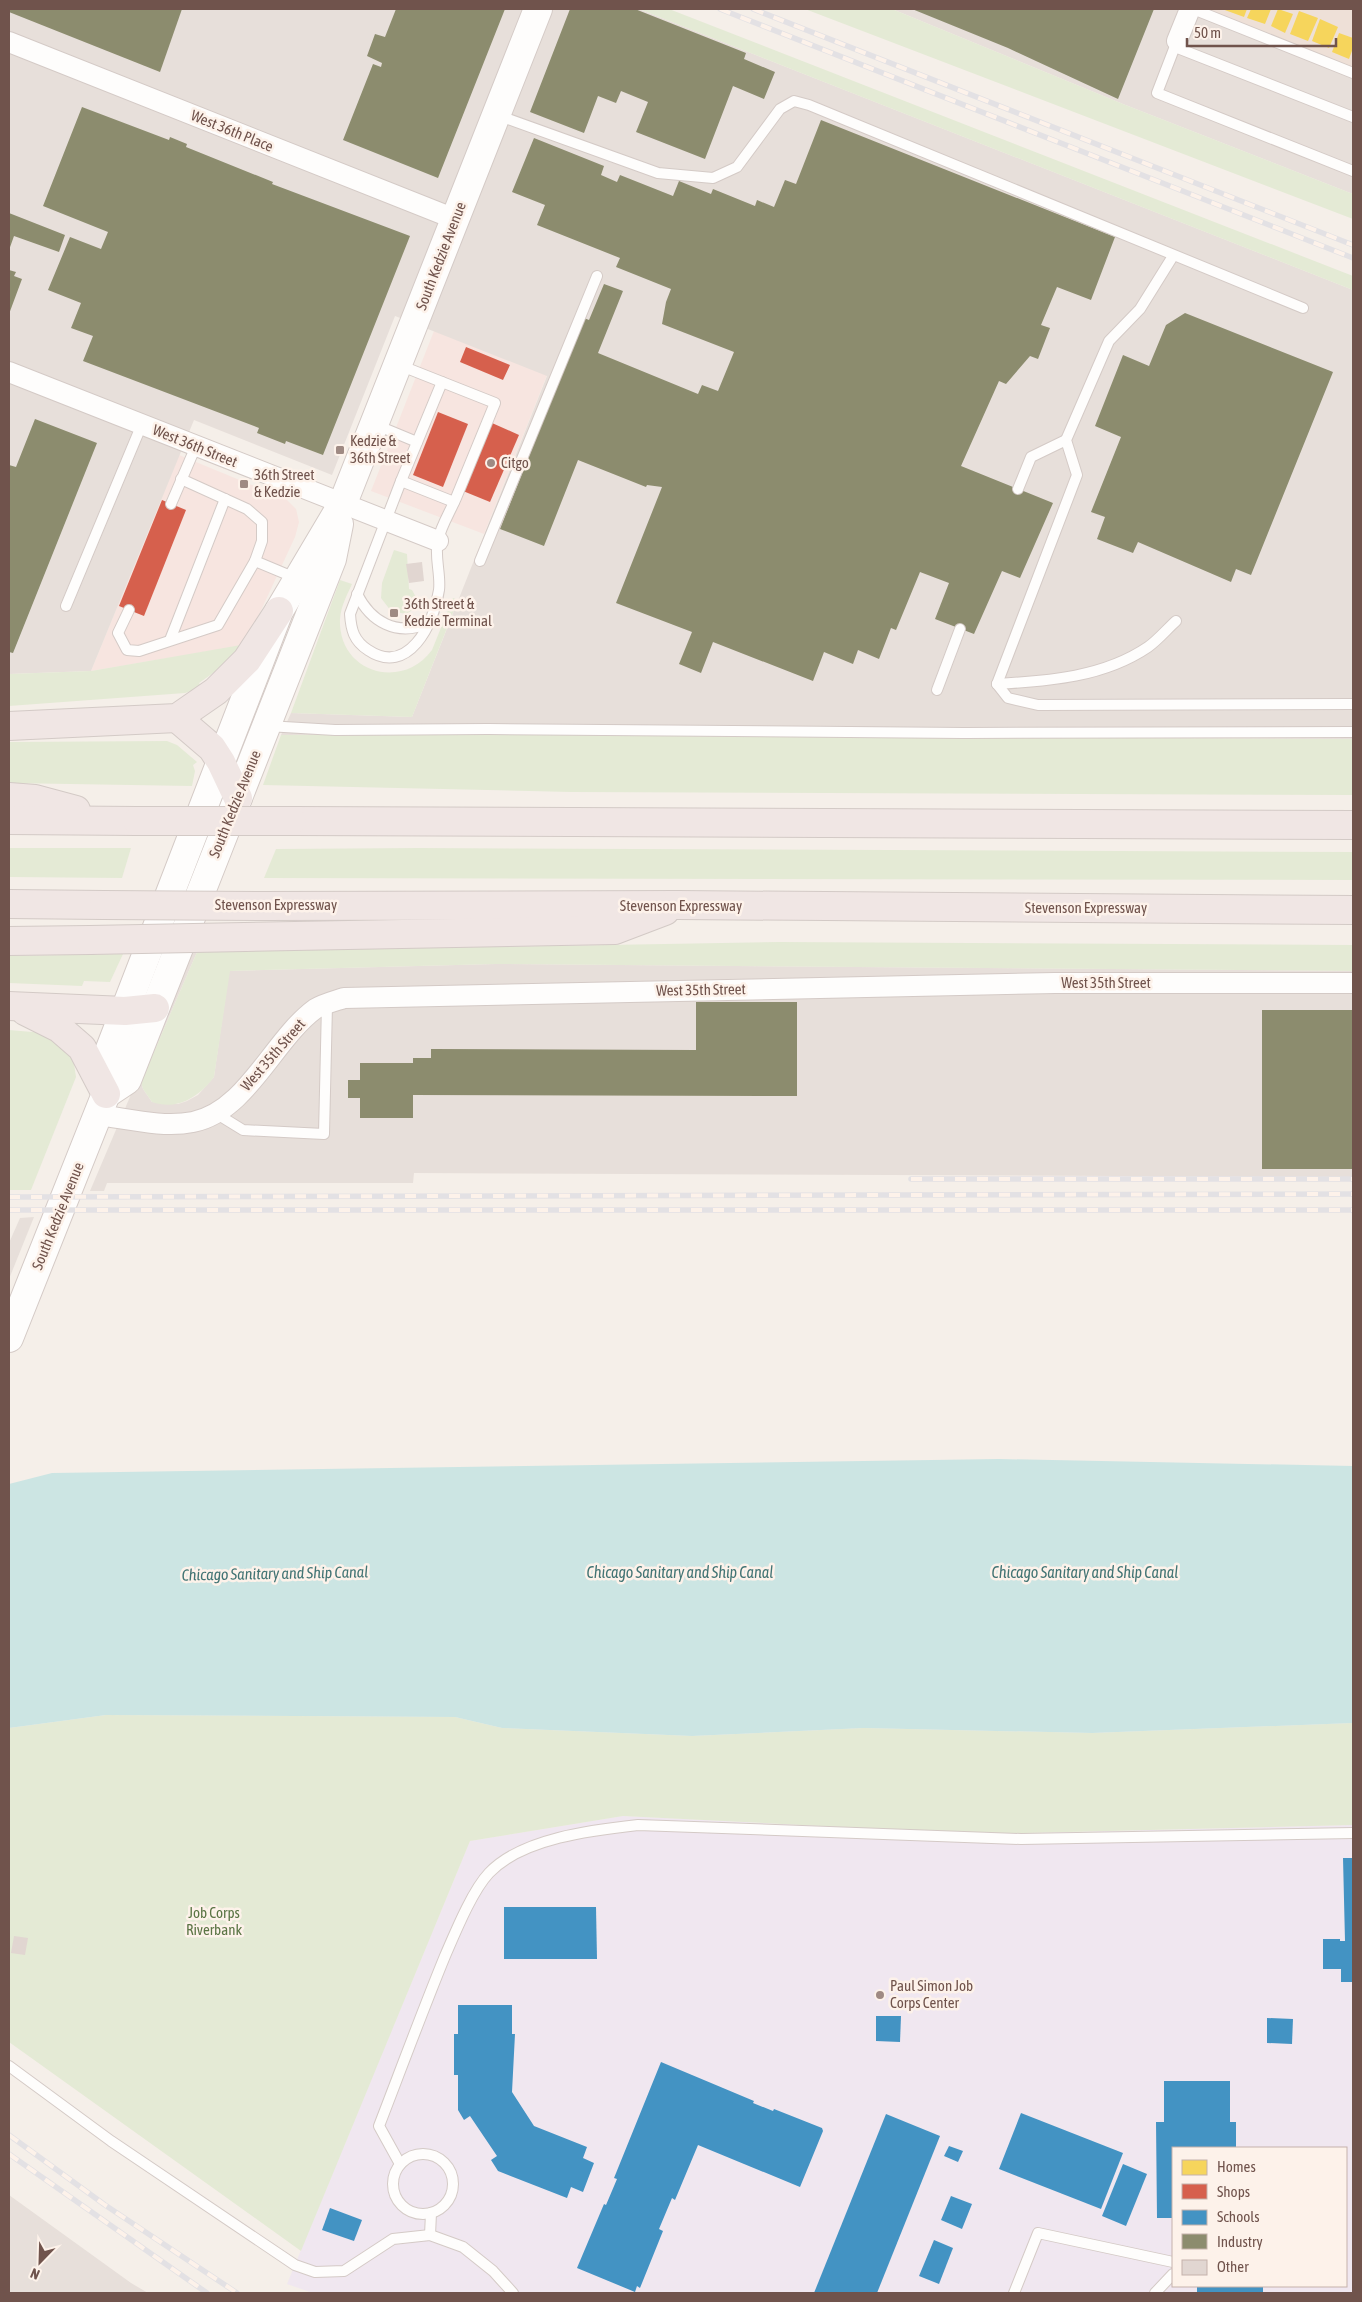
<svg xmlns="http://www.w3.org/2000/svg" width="1362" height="2302" font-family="'Asap Condensed',sans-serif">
	<rect width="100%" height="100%" fill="#f5efe9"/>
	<polygon fill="#eee0d7" points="1205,9 1353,9 1353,73"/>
	<g fill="#f7e5e0">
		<polygon points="434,331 547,375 484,534 371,491"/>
		<polygon points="179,455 286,499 296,509 299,522 295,537 245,645 91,671"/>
	</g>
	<g fill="#e7dfda">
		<polygon points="9,9 639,9 1353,290 1353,739 964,738 813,735 281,735 291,713 412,717 547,376 395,316 332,475 194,420 91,671 9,674"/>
		<polygon points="892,9 1193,9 1353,73 1353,194 1123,104"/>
		<polygon points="197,952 141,1082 143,1089 152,1102 178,1104 187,1101 198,1095 214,1077 229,971 495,964 1353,971 1353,1177 414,1173 413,1183 107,1183 104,1191 90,1191 191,953"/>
		<polygon points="34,1217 9,1279 9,1243 20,1218"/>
		<polygon points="9,2195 131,2283 148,2293 9,2293"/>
	</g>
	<path fill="#f0e7f0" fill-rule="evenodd" d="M623,1816L980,1834L1353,1825V2293H313L287,2284L470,1841ZM1173,2148H1346V2286H1173Z"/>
	<g fill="#e4ead5">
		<polygon points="639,9 669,9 1353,276 1353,290"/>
		<polygon points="805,9 892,9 1123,104 1353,194 1353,219"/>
		<polygon points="394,550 407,554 409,589 412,590 417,599 416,608 406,614 391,611 381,598 382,583"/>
		<path d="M340,580L352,584C346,597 339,610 340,625C343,675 404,689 432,650L453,598L458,600L412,717L291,713Z"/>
		<polygon points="241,645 223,666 199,683 202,687 185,693 9,706 9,674 91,671"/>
		<path d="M486,734C775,735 1064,738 1353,739V795L571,792L263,785L281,735Z"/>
		<polygon points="167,741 177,745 197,762 193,765 195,771 192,786 9,783 9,742"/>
		<polygon points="9,848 131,848 122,878 9,877"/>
		<polygon points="419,848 1353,852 1353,880 264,878 276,849"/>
		<path d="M779,942L1353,945V971L495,964L230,971L214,1077C199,1097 177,1111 152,1102L143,1089L141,1082L197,952Z"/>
		<polygon points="123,954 110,982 84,981 82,986 9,983 9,956"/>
		<polygon points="9,1030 44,1033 73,1057 76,1077 31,1190 9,1190"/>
		<polygon points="106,1715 455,1717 502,1728 692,1736 864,1728 1092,1733 1353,1723 1353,1825 980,1834 623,1816 470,1841 301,2251 9,2042 9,1728"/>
	</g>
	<polygon fill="#cce5e3" points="999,1459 1353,1466 1353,1723 1092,1733 864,1728 692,1736 502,1728 455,1717 106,1715 9,1728 9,1484 52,1473"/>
	<g fill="#f6d55c">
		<polygon points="1222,9 1247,9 1244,17"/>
		<polygon points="1251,9 1271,9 1265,24 1247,18"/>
		<polygon points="1278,9 1293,14 1285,33 1271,26"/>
		<polygon points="1299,11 1318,18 1308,41 1290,34"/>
		<polygon points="1320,19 1338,27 1329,48 1312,41"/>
		<polygon points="1339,33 1353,38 1353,48 1349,59 1332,52"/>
	</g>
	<g fill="#d6604d">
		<polygon points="466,347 510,365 503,380 460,362"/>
		<polygon points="438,412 468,424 443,487 413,475"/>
		<polygon points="492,423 519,435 490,502 463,491"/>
		<polygon points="162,500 186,510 144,616 119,606"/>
	</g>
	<g fill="#4393c3">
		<polygon points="1343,1858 1353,1858 1353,1982 1341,1982 1341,1969 1323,1969 1323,1939 1340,1939 1340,1941 1345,1941"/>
		<polygon points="504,1907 596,1907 597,1959 504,1959"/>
		<polygon points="458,2005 512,2005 512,2034 515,2034 512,2092 534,2126 587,2147 583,2158 594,2163 583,2192 571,2187 567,2198 498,2171 491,2160 497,2156 470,2116 464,2120 458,2110 458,2075 454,2075 454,2034 458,2034"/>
		<polygon points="876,2016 901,2016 900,2042 876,2041"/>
		<polygon points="1267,2018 1293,2019 1292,2044 1267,2043"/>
		<polygon points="661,2062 754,2101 753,2103 773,2111 774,2109 822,2128 823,2131 800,2187 698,2145 675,2200 672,2198 659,2229 663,2231 640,2288 637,2286 635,2292 577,2268 604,2204 606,2205 617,2179 614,2178"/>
		<polygon points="1164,2081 1230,2081 1230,2122 1236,2122 1236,2148 1173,2148 1173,2218 1157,2218 1156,2122 1164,2122"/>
		<polygon points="1021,2113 1123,2153 1101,2209 999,2169"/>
		<polygon points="886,2114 940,2136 877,2293 814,2293"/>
		<polygon points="949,2146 963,2151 958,2162 944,2156"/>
		<polygon points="1123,2164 1147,2174 1126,2226 1102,2216"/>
		<polygon points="951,2196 972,2204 962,2229 941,2220"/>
		<polygon points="330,2208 362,2220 354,2241 322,2230"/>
		<polygon points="934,2240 953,2248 939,2284 919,2276"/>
		<rect x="1197" y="2286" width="66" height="7"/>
	</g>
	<g fill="#8c8c6e">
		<polygon points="9,9 182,9 160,72 9,12"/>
		<polygon points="396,9 505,9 438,178 343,140 373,64 381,67 382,63 367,56 375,34 385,37"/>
		<polygon points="570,9 635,9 746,53 744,59 775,72 764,99 733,86 705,159 636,132 648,102 621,91 616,103 598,96 584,133 530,112"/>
		<polygon points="912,9 1154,9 1118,99 1008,48"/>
		<polygon points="82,107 169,140 170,137 187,144 186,147 273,182 272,184 410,236 323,455 286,441 285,444 257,433 259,428 83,361 93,336 71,328 81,303 48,290 70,237 101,249 108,232 43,206"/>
		<polygon points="821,120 1115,237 1091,300 1057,287 1041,325 1050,328 1038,359 1030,356 1006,384 999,381 961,466 1053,503 1020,578 1002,571 974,634 935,619 949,583 920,572 896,630 891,628 879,659 858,650 853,664 824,652 813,681 713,642 701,673 679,664 692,632 616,603 662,487 647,485 646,487 578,460 544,546 500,529 584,318 589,320 604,284 623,291 598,353 698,394 702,385 718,391 734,352 662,324 666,302 671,289 616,267 620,258 537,225 545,205 512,192 534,138 604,166 601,175 617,182 620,175 673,196 679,181 711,194 713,189 755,206 757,200 774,207 785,180 796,184"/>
		<polygon points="9,213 65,235 59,252 14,236 9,250"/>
		<polygon points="9,270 16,272 14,276 22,279 9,314"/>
		<polygon points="1185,313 1333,372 1251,575 1236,569 1231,582 1138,542 1133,553 1097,539 1105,517 1091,512 1121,437 1095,426 1123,355 1149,366 1166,325"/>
		<polygon points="35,419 97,443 13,653 9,652 9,465 16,467"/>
		<polygon points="696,1002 797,1002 797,1096 413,1095 413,1118 360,1118 360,1098 348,1098 348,1080 360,1080 360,1063 413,1063 413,1058 431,1058 431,1049 696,1050"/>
		<rect x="1262" y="1010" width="91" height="159"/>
	</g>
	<g fill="#e1d6d1">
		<polygon points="422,562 424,581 409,583 406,564"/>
		<polygon points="14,1936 28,1938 25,1955 11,1953"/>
	</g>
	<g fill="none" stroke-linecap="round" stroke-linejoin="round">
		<defs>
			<g id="lane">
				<polyline points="1193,9 1353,73"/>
				<polyline points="1177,41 1157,93 1353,171"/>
				<polyline points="1175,47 1353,117"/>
				<polyline points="497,115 658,173 713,178 737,167 780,109 794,101 809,105 1303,308"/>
				<path d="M399,365L495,403C482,435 469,466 456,498C450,512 441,526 438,540C434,556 441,574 439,590C434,624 408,677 368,650C354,641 351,630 350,614L401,481"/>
				<polyline points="442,382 401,481 454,502"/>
				<polyline points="376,425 417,442"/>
				<polyline points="1018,489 1031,457 1066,440"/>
				<polyline points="171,504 196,446"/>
				<polyline points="255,561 298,579"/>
				<polyline points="480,561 597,276"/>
				<path d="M357,594C371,622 396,636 427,624"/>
				<polyline points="66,606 142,424"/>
				<polyline points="129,610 118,633 127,650 139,651 218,625 255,561 262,541 262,522 247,509 181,479"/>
				<polyline points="170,640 225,499"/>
				<polyline points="997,684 1077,475 1066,440 1109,341 1140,309 1173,256"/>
				<polyline points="997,684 1008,698 1038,705 1353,704"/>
				<path d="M997,684C1049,681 1104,677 1148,647C1158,640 1167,629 1176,621"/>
				<polyline points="937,690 960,629"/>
				<polyline points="267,726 335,730 488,729 964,733 1353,732"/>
				<polyline points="217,1114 243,1130 324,1134 327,1005"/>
				<polyline points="9,2066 111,2141 295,2265 315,2272 344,2271 393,2239 430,2235 463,2247 493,2271 513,2293"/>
				<circle cx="423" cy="2184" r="30"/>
				<path d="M400,2164L379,2126C401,2069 422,2012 445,1956C455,1933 472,1891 489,1873C522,1838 593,1830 638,1825L1021,1839L1353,1833"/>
				<polyline points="430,2235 431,2213"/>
				<polyline points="1014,2293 1038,2233 1173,2262"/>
				<polyline points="1155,2293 1173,2274"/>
			</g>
			<g id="street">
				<polyline points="1177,41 1190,9"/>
				<polyline points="9,42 455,219"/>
				<polyline points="9,372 438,541"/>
				<path d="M98,1115C129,1119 163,1128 193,1122C247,1111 273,1040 315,1009C323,1004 335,1001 344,998L1055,983H1353"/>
			</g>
			<g id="secondary">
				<polyline points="106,1094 127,1080 332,559 339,524"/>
				<polyline points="9,1338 106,1094 103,1067 279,611 343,503 538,9"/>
			</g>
			<g id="highway">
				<polyline points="177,718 212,748 221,762 238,798"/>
				<polyline points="9,726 177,718 216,691 247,660 279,611"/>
				<polyline points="9,797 35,799 76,810"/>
				<polyline points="9,820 137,821"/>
				<polyline points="292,821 1353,825"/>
				<polyline points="9,904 104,905"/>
				<polyline points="258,906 678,905 1353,910"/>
				<polyline points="245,937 615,930 665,911"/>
				<polyline points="9,941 90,940"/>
				<polyline points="9,1006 125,1011 155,1008"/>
				<polyline points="25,1011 59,1028 82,1048 106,1094"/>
			</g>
		</defs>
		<use href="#lane" stroke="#d4cac6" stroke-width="12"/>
		<use href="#street" stroke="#d4cac6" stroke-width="22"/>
		<use href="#secondary" stroke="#d4cac6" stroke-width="30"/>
		<use href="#highway" stroke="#d3cac6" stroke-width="30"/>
		<use href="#lane" stroke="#fefdfc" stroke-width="10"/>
		<use href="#street" stroke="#fefdfc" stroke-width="20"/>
		<use href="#secondary" stroke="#fefdfc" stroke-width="28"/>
		<use href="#highway" stroke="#f0e6e4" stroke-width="28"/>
		<defs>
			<g id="rail">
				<polyline points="720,9 1353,258"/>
				<polyline points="753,9 1353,245"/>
				<polyline points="911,1179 1353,1179"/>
				<polyline points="9,1197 1353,1194"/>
				<polyline points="9,1210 1353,1210"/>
				<polyline points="9,2135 105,2205 237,2293"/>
				<polyline points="9,2154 207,2293"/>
			</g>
		</defs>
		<use href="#rail" stroke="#e3e1e4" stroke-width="5.5"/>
		<use href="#rail" stroke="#fdf2ea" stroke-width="4" stroke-dasharray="11" stroke-linecap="butt"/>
		<defs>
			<g id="highway-bridge">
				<polyline points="137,821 292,821"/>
				<polyline points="104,905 258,906"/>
				<polyline points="90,940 245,937"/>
			</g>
		</defs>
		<use href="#highway-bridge" stroke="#d3cac6" stroke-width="30" stroke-linecap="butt"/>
		<use href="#highway-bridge" stroke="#f0e6e4" stroke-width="28"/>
	</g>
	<g fill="#9f8a83" stroke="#fdf2ea" stroke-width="2">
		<rect x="335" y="445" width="10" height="10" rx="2.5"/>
		<circle cx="491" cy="463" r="5"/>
		<rect x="239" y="479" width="10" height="10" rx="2.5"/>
		<rect x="389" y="608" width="10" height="10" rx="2.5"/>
		<circle cx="880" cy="1995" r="5"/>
	</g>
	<g text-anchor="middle" stroke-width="5" stroke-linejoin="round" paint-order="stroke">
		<g font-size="15" fill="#70534c" stroke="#fdf2ea">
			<text transform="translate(232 131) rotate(22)" y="5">West 36th Place</text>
			<text transform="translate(441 256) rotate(-69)" y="5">South Kedzie Avenue</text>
			<text transform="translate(195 446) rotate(22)" y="5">West 36th Street</text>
			<text transform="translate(235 804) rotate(-68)" y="5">South Kedzie Avenue</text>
			<text x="276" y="910">Stevenson Expressway</text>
			<text x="681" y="911">Stevenson Expressway</text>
			<text x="1086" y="913">Stevenson Expressway</text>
			<text x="1106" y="988">West 35th Street</text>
			<text transform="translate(701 990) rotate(-1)" y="5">West 35th Street</text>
			<text transform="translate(273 1055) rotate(-49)" y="5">West 35th Street</text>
			<text transform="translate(58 1216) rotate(-68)" y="5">South Kedzie Avenue</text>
		</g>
		<g font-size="15" fill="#70534c" stroke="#fdf2ea" text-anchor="start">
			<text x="350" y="446">Kedzie &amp;<tspan x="350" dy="17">36th Street</tspan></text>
			<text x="501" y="468">Citgo</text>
			<text x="254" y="480">36th Street<tspan x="254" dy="17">&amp; Kedzie</tspan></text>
			<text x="404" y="609">36th Street &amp;<tspan x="404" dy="17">Kedzie Terminal</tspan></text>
			<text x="890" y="1991">Paul Simon Job<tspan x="890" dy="17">Corps Center</tspan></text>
		</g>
		<g font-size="15" fill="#5b7545" stroke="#fdf2ea">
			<text x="214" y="1918">Job Corps<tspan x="214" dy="17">Riverbank</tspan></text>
		</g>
		<g font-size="16" font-style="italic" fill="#427474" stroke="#fdf2ea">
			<text x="680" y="1578">Chicago Sanitary and Ship Canal</text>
			<text x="1085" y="1578">Chicago Sanitary and Ship Canal</text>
			<text transform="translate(275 1573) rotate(-1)" y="6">Chicago Sanitary and Ship Canal</text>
		</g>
	</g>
	<rect width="1362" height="2302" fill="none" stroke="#70534c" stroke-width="20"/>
	<rect x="1172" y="2147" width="175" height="140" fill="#fdf2ea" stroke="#c5b2ab"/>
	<rect x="1182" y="2160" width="25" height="15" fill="#f6d55c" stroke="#c5b2ab"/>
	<text x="1217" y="2172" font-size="15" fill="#70534c">Homes</text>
	<rect x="1182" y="2184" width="25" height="15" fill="#d6604d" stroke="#c5b2ab"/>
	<text x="1217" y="2197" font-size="15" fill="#70534c">Shops</text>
	<rect x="1182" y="2210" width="25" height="15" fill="#4393c3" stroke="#c5b2ab"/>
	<text x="1217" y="2222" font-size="15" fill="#70534c">Schools</text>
	<rect x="1182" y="2234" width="25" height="15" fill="#8c8c6e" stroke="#c5b2ab"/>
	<text x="1217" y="2247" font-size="15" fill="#70534c">Industry</text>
	<rect x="1182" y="2260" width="25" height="15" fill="#e1d6d1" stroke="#c5b2ab"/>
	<text x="1217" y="2272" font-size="15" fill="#70534c">Other</text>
	<g transform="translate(40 2262) rotate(203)" stroke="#fdf2ea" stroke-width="4" paint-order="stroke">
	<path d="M0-4L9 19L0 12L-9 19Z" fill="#70534c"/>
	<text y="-8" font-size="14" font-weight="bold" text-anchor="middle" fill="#70534c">N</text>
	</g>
	<path d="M1187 38v8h149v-8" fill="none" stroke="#70534c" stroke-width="2.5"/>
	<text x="1194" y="38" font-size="15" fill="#70534c" stroke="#fdf2ea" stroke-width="4" paint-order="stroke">50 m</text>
</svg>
